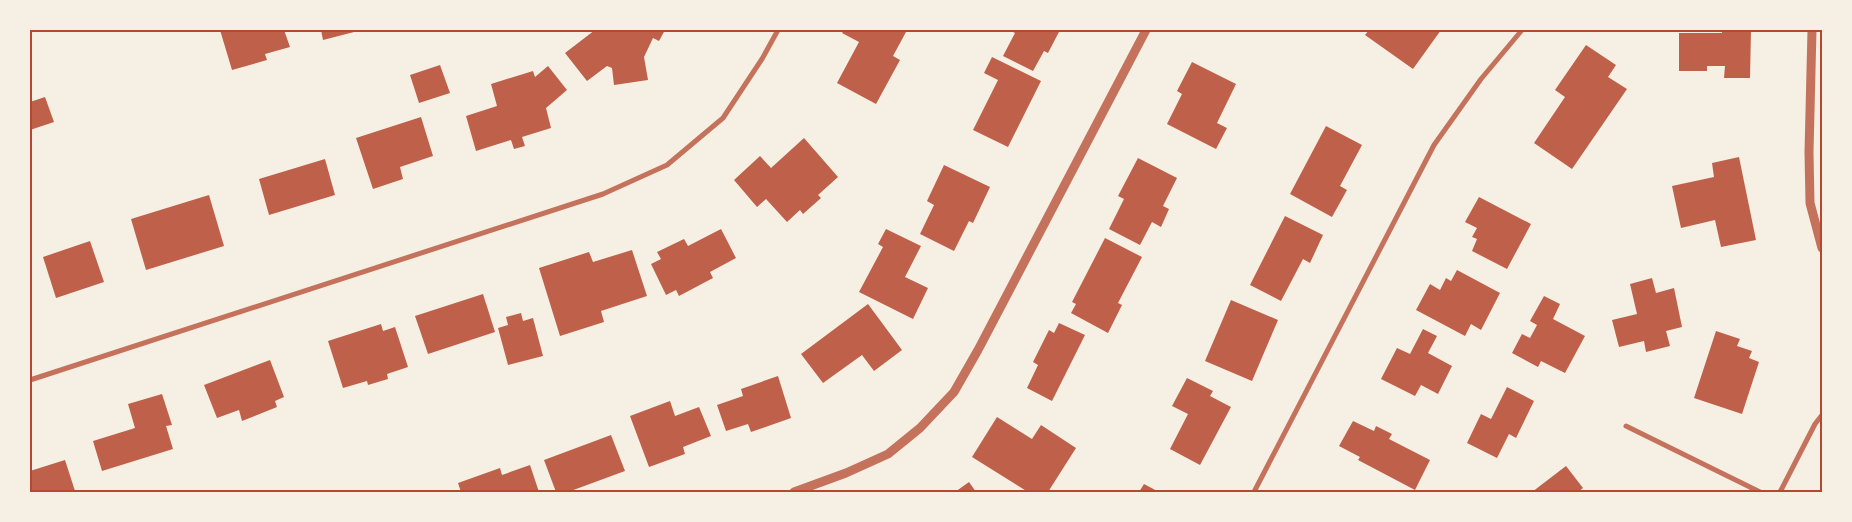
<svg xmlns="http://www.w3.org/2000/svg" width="1852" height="522" font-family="'Titillium Web',sans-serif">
	<rect width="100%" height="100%" fill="#f6efe4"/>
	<g fill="#bf614a">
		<polygon points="220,30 284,30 290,47 265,54 267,60 232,70"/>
		<polygon points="321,30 358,30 358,31 323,40"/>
		<polygon points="595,30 665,30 659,41 653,38 644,57 648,80 614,85 612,68 607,66 587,81 565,53"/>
		<polygon points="844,30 901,30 906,32 893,56 900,60 876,104 837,83 859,42 842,33"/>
		<polygon points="1009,30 1060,30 1048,53 1044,51 1033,71 1003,56 1015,33"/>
		<polygon points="1369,30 1441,30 1413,69 1365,35"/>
		<polygon points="1722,30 1751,30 1750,78 1724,78 1725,66 1707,66 1707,71 1679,71 1679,33 1722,33"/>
		<polygon points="1586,45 1616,65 1608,77 1627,89 1572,169 1534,143 1565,97 1555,90"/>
		<polygon points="992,57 1041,81 1008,147 973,130 998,80 984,73"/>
		<polygon points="1192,62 1236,84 1217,123 1227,128 1216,149 1167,124 1182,94 1177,91"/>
		<polygon points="440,65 450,93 419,103 410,75"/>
		<polygon points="548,66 567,90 546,108 551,128 522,137 525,146 514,149 511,140 476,151 466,116 497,106 491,84 533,71 535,77"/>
		<polygon points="45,97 54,122 30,130 30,102"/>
		<polygon points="421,117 433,156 400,167 403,179 373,189 356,138"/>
		<polygon points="1326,126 1362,145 1340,186 1347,190 1332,217 1290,194"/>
		<polygon points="804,138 838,177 818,195 821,198 803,214 800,210 787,222 766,199 757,207 734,180 760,156 771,168"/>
		<polygon points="1739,157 1756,240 1721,247 1715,220 1681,228 1672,186 1714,177 1712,163"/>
		<polygon points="1138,158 1177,178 1163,206 1169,209 1161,227 1152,222 1140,245 1109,229 1124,199 1118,196"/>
		<polygon points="325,159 335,195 269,215 259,179"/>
		<polygon points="944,165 990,187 973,223 969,221 954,251 920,234 934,205 927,201"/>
		<polygon points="209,195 224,246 146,270 131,219"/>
		<polygon points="1479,197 1531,224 1507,269 1472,251 1477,239 1472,237 1477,228 1465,222"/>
		<polygon points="1285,216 1323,235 1310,263 1303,259 1281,301 1250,285"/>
		<polygon points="721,229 736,258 710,272 713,278 679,296 676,290 666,295 651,264 661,259 657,252 684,239 688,246"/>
		<polygon points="886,229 921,246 905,277 928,288 913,319 859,292 883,247 878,244"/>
		<polygon points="1105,238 1142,257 1118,303 1122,305 1108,333 1071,313 1076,304 1072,302"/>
		<polygon points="90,241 104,282 56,298 43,257"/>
		<polygon points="632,250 647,296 601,311 604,322 560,336 539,268 589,252 593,262"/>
		<polygon points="1457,270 1500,293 1481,330 1471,324 1465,336 1416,310 1430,284 1440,290 1446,278 1451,281"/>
		<polygon points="1652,278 1656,293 1674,288 1682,327 1666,331 1670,346 1646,352 1644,341 1619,347 1612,320 1637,314 1630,284"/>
		<polygon points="483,294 495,332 428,354 415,316"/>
		<polygon points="1544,296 1560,304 1553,319 1585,336 1565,373 1541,361 1538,367 1512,353 1522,334 1530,338 1537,325 1530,321"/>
		<polygon points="1231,300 1278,320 1252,381 1205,361"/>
		<polygon points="868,304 902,350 874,371 862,355 823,383 801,354"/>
		<polygon points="521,313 523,321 533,318 543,356 508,365 498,328 508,325 506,317"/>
		<polygon points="1059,323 1085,335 1052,401 1027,388 1038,365 1033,362 1049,330 1054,333"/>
		<polygon points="381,324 383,331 395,327 408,367 387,374 388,379 368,385 367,381 343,388 328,341"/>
		<polygon points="1423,329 1437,336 1428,353 1452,366 1438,394 1421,385 1415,396 1381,379 1397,348 1410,354"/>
		<polygon points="1716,331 1740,339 1737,346 1752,351 1749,358 1759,362 1742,414 1694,398"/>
		<polygon points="270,360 284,397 275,401 277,407 242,421 239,410 217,418 204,385"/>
		<polygon points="778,376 791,418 751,432 748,424 726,431 717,405 743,396 741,389"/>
		<polygon points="1187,378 1213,391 1210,396 1231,407 1200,465 1170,449 1188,414 1172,406"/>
		<polygon points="1507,387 1534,401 1516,438 1509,434 1497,458 1467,443 1481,414 1491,419"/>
		<polygon points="162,394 172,425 166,426 173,449 102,471 93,441 135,428 128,404"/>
		<polygon points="670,401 675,416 699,407 711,436 683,447 685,454 649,467 630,416"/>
		<polygon points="997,417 1032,439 1041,425 1076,448 1048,492 1028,492 972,457"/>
		<polygon points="1353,421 1374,431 1376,426 1392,434 1389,439 1430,460 1415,490 1358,460 1360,457 1339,446"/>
		<polygon points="611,435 625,471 568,492 556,492 544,460"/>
		<polygon points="65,460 75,491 30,492 30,471"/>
		<polygon points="530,465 539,492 461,492 458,483 500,468 502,475"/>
		<polygon points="1566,466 1583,488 1578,492 1532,492"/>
		<polygon points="969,482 976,492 955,492"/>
		<polygon points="1144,484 1159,492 1139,492"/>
	</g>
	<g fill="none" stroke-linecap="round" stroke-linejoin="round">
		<g stroke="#c5725c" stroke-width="5">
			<polyline points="30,380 603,194 667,165 723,118 762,59 778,30"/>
			<polyline points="1626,426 1760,492"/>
			<polyline points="1254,492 1434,145 1481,79 1522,30"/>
			<polyline points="1780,492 1815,424 1822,415"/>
		</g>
		<g stroke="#c5725c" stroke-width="9">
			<polyline points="1812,30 1809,152 1810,203 1822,248"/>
			<polyline points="794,492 846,473 888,454 920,428 954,392 978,350 1146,30"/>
		</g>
	</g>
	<rect width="1852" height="522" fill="none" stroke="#f6efe4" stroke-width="62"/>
	<rect x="31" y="31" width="1790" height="460" fill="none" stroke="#b5482f" stroke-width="2"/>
</svg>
